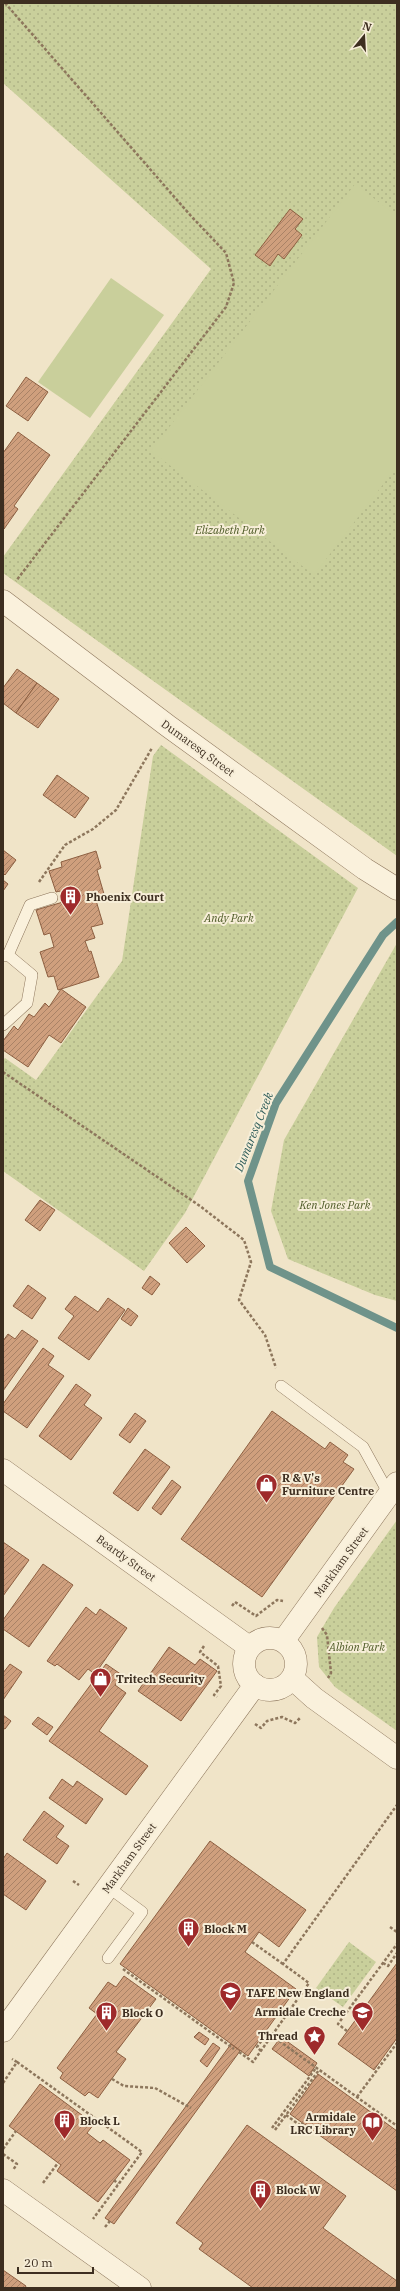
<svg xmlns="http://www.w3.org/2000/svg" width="400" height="2291" font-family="'IBM Plex Serif',serif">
	<defs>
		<pattern id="green-dots" width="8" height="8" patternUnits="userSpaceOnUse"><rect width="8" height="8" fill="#c9cf9b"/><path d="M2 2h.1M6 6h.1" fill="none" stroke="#aeb285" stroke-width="1.8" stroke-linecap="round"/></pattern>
		<pattern id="building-hatch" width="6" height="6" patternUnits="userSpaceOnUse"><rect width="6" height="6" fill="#cf9f7d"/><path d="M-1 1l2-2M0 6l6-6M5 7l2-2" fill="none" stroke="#a98266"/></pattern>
	</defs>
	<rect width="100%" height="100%" fill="#f0e4c8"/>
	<g fill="url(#green-dots)">
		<polygon points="3,3 397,3 397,856 3,573 3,557 211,269 3,83"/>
		<polygon points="161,745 358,888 185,1213 144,1271 3,1171 3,1060 5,1058 36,1080 122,961 153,756"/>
		<polygon points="397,943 397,1301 375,1295 288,1259 271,1211 284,1140"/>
		<polygon points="397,1520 397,1731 335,1687 319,1667 317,1637 334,1608"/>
		<polygon points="349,1942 376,1962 343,2007 316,1988"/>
	</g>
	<g fill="#c9cf9b">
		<polygon points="355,184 397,216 397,466 314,575 151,451"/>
		<polygon points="111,278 164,315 90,418 38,382"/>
	</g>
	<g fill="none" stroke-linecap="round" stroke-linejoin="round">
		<polyline stroke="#6f938a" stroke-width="8" points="397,922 383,935 276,1103 248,1181 270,1267 397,1328"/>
	</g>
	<g fill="url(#building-hatch)" stroke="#8d5f41">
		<polygon points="290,209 303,219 295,229 302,235 284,259 278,254 270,266 255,255"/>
		<polygon points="26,377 48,392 28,421 6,406"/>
		<polygon points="18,432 50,455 14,506 18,509 4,529 3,453"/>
		<polygon points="17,669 37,683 16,713 3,703 3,688"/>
		<polygon points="37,683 59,699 38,728 16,713"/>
		<polygon points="57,775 89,798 75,818 43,795"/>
		<polygon points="3,850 16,860 5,875 3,873"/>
		<polygon points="96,851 101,868 97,870 104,894 95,897 103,924 91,927 95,938 85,941 89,952 91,951 99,977 58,990 54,976 48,977 40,952 54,947 50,933 44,935 36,910 63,902 60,891 56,892 49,871 62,867 61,862"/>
		<polygon points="3,880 8,884 3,891"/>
		<polygon points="61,989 86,1007 61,1043 49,1035 28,1067 3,1050 3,1041 14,1026 18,1030 29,1014 34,1017 45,1003 49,1007"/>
		<polygon points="40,1200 55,1210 40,1231 25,1220"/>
		<polygon points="186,1227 205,1246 187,1263 169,1243"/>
		<polygon points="150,1276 160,1284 152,1295 142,1288"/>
		<polygon points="28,1285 46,1298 32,1319 13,1306"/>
		<polygon points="75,1296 98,1312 108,1298 125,1310 89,1360 58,1338 74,1316 65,1309"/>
		<polygon points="128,1308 138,1316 131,1326 121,1319"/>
		<polygon points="22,1330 38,1341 3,1391 3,1341 8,1334 15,1339"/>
		<polygon points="43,1348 54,1356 48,1365 64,1376 27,1428 3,1411 3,1404"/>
		<polygon points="76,1384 91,1395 84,1405 102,1418 71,1460 39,1436"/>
		<polygon points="272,1411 325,1449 330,1442 348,1455 343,1462 354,1469 262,1597 181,1539"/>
		<polygon points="135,1413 146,1421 130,1443 119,1435"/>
		<polygon points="145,1449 170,1467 138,1511 113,1493"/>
		<polygon points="172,1480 181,1487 161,1515 152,1508"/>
		<polygon points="3,1542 29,1560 3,1596"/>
		<polygon points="43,1564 73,1585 29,1647 3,1629 3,1620"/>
		<polygon points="86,1607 96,1615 100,1609 127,1628 95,1674 88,1669 79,1680 57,1664 55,1666 47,1661"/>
		<polygon points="169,1647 195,1665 200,1659 217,1671 181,1721 138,1691"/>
		<polygon points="10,1664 22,1672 3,1700 3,1673"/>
		<polygon points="106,1664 122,1675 115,1685 126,1693 99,1731 148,1766 126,1795 49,1741"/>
		<polygon points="3,1715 11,1721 5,1729 3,1728"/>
		<polygon points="38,1717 53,1727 47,1735 32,1724"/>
		<polygon points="62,1779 73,1787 77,1781 103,1799 86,1824 49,1798"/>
		<polygon points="44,1811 64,1826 56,1837 69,1846 57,1864 23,1840"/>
		<polygon points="210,1841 306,1910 279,1947 259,1932 245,1952 296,1989 248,2056 120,1964"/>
		<polygon points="7,1853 46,1881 26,1910 3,1894 3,1859"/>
		<polygon points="397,1963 397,2038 374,2070 338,2044"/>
		<polygon points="124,1976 156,1999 116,2052 126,2059 98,2098 89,2092 85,2096 60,2078 63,2073 57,2068 97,2014 89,2008 108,1982 116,1987"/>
		<polygon points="199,2032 209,2039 205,2045 194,2037"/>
		<polygon points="281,2037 317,2063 309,2076 272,2049"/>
		<polygon points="213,2043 220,2048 207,2067 200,2061"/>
		<polygon points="231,2044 240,2051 114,2224 105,2218"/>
		<polygon points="318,2074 397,2131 397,2191 290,2114"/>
		<polygon points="40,2084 94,2124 87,2133 100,2143 103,2140 130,2160 98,2202 57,2171 61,2165 9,2126"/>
		<polygon points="247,2125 346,2196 323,2228 397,2281 397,2288 253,2288 199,2249 203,2243 176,2223"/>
		<polygon points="3,2270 26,2286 25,2288 3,2288"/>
	</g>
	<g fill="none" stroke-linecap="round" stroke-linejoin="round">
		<defs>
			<g id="service">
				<polyline points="8,955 30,905 52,898"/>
				<polyline points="3,956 8,955 32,975 27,1003 3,1025"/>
				<polyline points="281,1386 363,1447 389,1494"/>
				<polyline points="108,1887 142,1912 108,1958"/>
			</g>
			<g id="minor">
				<polyline points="3,601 168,726 365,869 397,889"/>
				<polyline points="3,1470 249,1647"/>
				<polyline points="293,1679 314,1698 397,1758"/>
				<polyline points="3,2190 140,2288"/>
			</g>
			<g id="tertiary">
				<circle cx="270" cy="1664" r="26"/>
				<polyline points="284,1640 397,1483"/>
				<polyline points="3,2031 255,1685"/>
			</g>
		</defs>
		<use href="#service" stroke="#8d765c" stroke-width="12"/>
		<use href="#minor" stroke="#8d765c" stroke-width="23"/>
		<use href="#tertiary" stroke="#8d765c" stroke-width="23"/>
		<g stroke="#8d765c" stroke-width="2.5" stroke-dasharray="3 2" stroke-linecap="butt">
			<polyline points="5,3 191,216 226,253 234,283 226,307 16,581"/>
			<polyline points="39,882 65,845 93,829 116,810 152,748"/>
			<polyline points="3,1072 200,1206 244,1240 251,1262 239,1300 265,1335 276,1368"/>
			<polyline points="232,1606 235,1602 256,1616 277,1600 283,1601"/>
			<polyline points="322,1628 327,1635 331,1673 328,1678"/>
			<polyline points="204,1646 200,1652 218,1666 221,1686 214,1695 217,1697"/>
			<polyline points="255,1724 261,1728 267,1721 282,1717 295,1723 300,1718"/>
			<polyline points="73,1881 79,1885"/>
			<polyline points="390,1927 397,1932"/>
			<polyline points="252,1942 283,1964"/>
			<polyline points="383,1963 388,1966 397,1953"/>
			<polyline points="123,1969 234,2049"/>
			<polyline points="347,2031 338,2024 397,1944"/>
			<polyline points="271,2035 397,2126"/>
			<polyline points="261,2051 257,2047 268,2032 266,2031"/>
			<polyline points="239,2052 253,2062 309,1983 283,1964 397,1805"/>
			<polyline points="17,2062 142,2152 93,2219"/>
			<polyline points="112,2079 124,2086 155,2088 191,2108"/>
			<polyline points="3,2083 17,2062 12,2059"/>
			<polyline points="357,2097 397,2043"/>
			<polyline points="286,2115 301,2126 303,2123"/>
			<polyline points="272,2128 316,2068"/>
			<polyline points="275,2130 319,2070"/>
			<polyline points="3,2149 16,2131"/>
			<polyline points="3,2154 17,2164 13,2170"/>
			<polyline points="114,2180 118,2184"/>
			<polyline points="43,2183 58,2163"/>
			<polyline points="105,2227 110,2221"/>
		</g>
		<use href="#service" stroke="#faf1dc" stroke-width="11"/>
		<use href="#minor" stroke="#faf1dc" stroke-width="22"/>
		<use href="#tertiary" stroke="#faf1dc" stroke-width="22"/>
	</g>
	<defs>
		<symbol id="building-pin" viewBox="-11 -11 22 30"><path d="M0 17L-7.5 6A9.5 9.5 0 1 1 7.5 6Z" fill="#9e2a2b" stroke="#f7eed8"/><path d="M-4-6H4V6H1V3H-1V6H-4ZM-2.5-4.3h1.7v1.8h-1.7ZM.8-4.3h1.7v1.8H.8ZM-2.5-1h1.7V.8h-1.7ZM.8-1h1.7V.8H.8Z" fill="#fff"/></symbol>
		<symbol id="shop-pin" viewBox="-11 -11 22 30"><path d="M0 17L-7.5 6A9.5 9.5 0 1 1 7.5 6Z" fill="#9e2a2b" stroke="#f7eed8"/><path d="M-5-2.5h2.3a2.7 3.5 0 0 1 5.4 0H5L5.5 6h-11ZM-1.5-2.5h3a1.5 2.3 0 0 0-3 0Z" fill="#fff"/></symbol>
		<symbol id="university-pin" viewBox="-11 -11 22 30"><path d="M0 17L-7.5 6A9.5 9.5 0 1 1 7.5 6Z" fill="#9e2a2b" stroke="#f7eed8"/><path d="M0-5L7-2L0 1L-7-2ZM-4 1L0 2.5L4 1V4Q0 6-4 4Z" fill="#fff"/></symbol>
		<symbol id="school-pin" viewBox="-11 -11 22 30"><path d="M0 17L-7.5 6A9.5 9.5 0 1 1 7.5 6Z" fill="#9e2a2b" stroke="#f7eed8"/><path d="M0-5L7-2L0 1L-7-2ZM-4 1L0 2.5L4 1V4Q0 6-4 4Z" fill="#fff"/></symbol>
		<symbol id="sight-pin" viewBox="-11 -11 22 30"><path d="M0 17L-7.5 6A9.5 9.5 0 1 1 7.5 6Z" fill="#9e2a2b" stroke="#f7eed8"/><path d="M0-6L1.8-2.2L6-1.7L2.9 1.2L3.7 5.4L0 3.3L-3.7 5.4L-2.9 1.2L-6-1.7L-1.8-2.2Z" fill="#fff"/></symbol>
		<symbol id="library-pin" viewBox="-11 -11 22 30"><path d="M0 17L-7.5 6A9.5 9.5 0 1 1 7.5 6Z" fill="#9e2a2b" stroke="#f7eed8"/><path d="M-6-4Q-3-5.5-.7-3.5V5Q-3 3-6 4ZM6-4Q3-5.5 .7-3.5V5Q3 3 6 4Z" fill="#fff"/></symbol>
	</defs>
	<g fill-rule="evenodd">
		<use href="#building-pin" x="58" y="884" width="25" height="34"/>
		<use href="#shop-pin" x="254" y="1472" width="25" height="34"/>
		<use href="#shop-pin" x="88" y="1666" width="25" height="34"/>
		<use href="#building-pin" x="176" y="1916" width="25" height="34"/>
		<use href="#university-pin" x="218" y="1980" width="25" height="34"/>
		<use href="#school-pin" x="350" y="2000" width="25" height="34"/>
		<use href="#building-pin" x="94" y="2000" width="25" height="34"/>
		<use href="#sight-pin" x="302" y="2024" width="25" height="34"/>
		<use href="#building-pin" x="52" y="2108" width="25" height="34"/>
		<use href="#library-pin" x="360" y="2110" width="25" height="34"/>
		<use href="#building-pin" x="248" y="2178" width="25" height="34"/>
	</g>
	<g text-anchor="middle" stroke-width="4" stroke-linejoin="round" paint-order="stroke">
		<g font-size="11" font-style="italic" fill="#4d5a26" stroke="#f7eed8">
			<text x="230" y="534">Elizabeth Park</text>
			<text x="229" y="922">Andy Park</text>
			<text x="335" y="1209">Ken Jones Park</text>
			<text x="357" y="1651">Albion Park</text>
		</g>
		<g font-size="11" fill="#3d2e20" stroke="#f7eed8">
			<text transform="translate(198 748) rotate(36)" y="4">Dumaresq Street</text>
			<text transform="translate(126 1558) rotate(36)" y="4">Beardy Street</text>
			<text transform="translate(341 1562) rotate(-54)" y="4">Markham Street</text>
			<text transform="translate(129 1858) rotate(-54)" y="4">Markham Street</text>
		</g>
		<g font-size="11" font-weight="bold" fill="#3d2e20" stroke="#f7eed8" text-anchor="start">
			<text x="86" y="901">Phoenix Court</text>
			<text x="282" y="1482">R &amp; V's<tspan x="282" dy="13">Furniture Centre</tspan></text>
			<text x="116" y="1683">Tritech Security</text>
			<text x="204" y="1933">Block M</text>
			<text x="246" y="1997">TAFE New England</text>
			<text x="346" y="2016" text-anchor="end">Armidale Creche</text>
			<text x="122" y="2017">Block O</text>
			<text x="298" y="2040" text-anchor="end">Thread</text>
			<text x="356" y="2121" text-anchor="end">Armidale<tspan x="356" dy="13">LRC Library</tspan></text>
			<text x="80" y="2125">Block L</text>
			<text x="276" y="2194">Block W</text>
		</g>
		<g font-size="12" font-style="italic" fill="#2f5d5a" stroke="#f7eed8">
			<text transform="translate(254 1132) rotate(-68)" y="4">Dumaresq Creek</text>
		</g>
	</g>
	<rect width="400" height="2291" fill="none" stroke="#3d2e20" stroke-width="8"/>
	<g transform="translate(364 36) rotate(18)" stroke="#f7eed8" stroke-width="3" paint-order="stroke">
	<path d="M0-3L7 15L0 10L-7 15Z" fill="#3d2e20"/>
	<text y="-6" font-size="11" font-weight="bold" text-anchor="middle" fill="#3d2e20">N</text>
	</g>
	<path d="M18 2267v6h75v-6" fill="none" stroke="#3d2e20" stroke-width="2"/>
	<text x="24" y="2267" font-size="12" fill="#3d2e20" stroke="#f7eed8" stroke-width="3" paint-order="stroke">20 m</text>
</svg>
